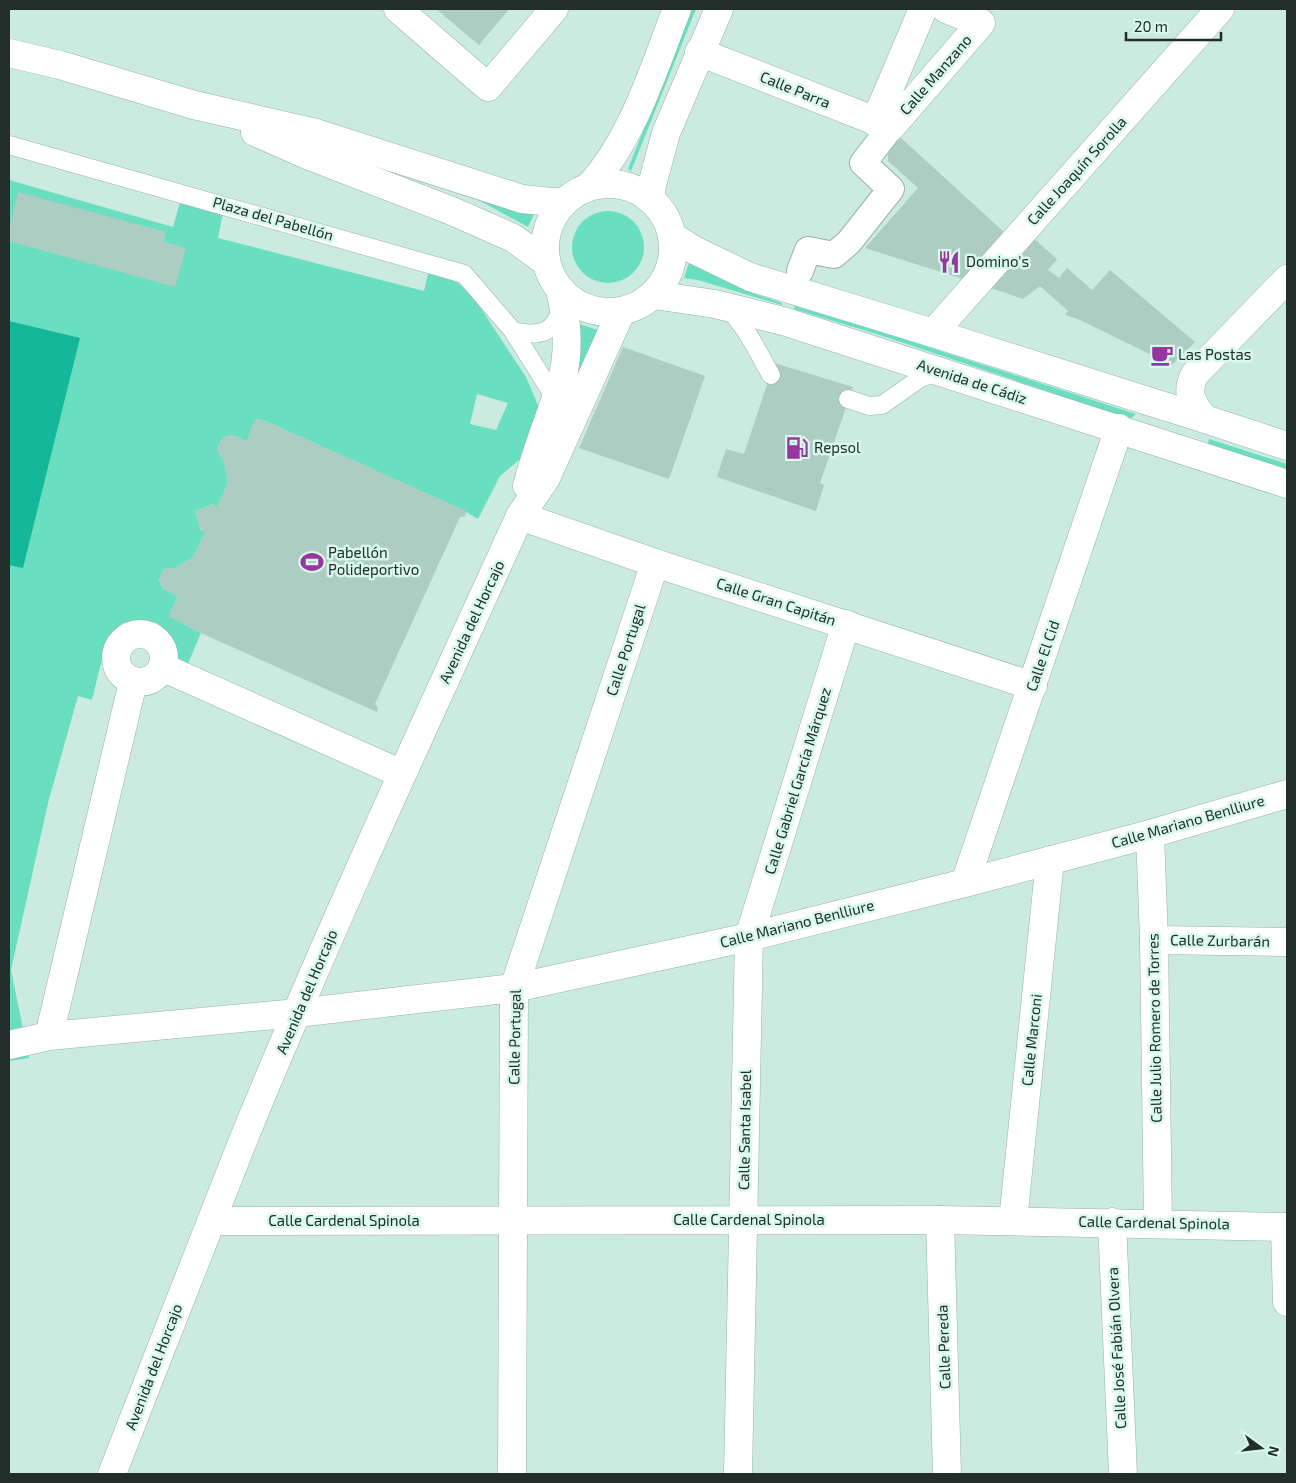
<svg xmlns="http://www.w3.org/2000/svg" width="1296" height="1483" font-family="'Exo 2',sans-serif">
	<rect width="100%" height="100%" fill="#cbeae0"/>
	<g fill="#6adec0" fill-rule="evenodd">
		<polygon points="692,9 696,9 631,171 628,169"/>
		<polygon points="419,178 535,212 528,227 473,197 418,181"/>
		<path d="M9,180L173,227L180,202L223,213L218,238L424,291L429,270L458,283L474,298L526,377L540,410L524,456L500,476L478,519L461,509L265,421L257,419L254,422L247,441L231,435L224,437L219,444L218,452L224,461L228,483L216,509L213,504L195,511L201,531L206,530L194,556L176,568H166L162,572L159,580L163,589L178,596L170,613L171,617L201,633L187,666C172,657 173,643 161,633C155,628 147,625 139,625C103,624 100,674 92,700L78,696L48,803L11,970L29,1058L9,1061ZM477,394L508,403L496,430L470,424Z"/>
		<circle cx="608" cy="247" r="36"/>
		<polygon points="689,263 755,294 782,303 782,305 698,280 684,278"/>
		<polygon points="795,306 882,332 1136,414 1130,419 883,336 794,309"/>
		<polygon points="579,324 601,331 575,384"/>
		<polygon points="1209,439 1287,464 1287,470 1208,444"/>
	</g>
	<polygon fill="#14b797" points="9,321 80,338 23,568 9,565"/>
	<g fill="#adccc2">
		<polygon points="436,9 509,9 479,45"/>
		<polygon points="901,138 1004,232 963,279 865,248 918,188 888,161 888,152"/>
		<polygon points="18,192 166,232 164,242 186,248 175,287 9,241 9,228"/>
		<polygon points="1033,238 1057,259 1048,270 1059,278 1067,268 1092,290 1110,270 1195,342 1172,365 1078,319 1065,315 1068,311 1040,286 1023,299 988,287"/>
		<polygon points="623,347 705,376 669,479 579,448"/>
		<polygon points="774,363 853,387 820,483 824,485 816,511 717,477 726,449 744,454"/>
		<polygon points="257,419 265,421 466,511 466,515 464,517 460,517 375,704 378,708 377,712 201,633 170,617 170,613 178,596 163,589 159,580 162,572 166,568 176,568 194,556 206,530 201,531 195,511 213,504 216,509 228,483 224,461 218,452 219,444 224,437 231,435 247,441 254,422"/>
	</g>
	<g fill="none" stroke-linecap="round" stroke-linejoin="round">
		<defs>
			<g id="service">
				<polyline points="9,145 464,274 513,331 555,398"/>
				<path d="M727,308C747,327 757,351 771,375"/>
				<path d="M513,331C539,337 554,334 562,307"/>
				<polyline points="848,399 869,406 882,405 922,377 939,372"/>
			</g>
			<polyline id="pedestrian" points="800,271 808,250 834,255 849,242 891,189 863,163 891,127"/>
			<g id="minor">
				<polyline points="398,9 488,87 554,9"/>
				<polyline points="699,52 891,127 981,23 946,9"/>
				<polyline points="875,122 923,9"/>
				<polyline points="933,333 1220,9"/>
				<path d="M1205,419C1192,405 1185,392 1195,374L1287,279"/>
				<path d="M527,486C536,451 550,417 561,383C570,353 567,319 560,290"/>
				<polyline points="520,516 655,563 1033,686"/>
				<circle cx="140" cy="658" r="24"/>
				<polyline points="162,667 402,774"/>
				<polyline points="1150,834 1154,940 1158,1223"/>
				<polyline points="965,883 1119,428"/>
				<polyline points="1154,940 1287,942"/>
				<polyline points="49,1036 133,682"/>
				<polyline points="9,1045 49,1036 297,1013 514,988 749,937 965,883 1150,834 1287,794"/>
				<polyline points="940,1220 947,1474"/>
				<polyline points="212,1221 940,1220 1287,1227"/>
				<polyline points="1013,1221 1050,860"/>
				<polyline points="1112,1222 1123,1474"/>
				<polyline points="1285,1227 1287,1302"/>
				<path d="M112,1474C156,1362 199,1250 244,1138C330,928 426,722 520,516L546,478L621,312"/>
				<polyline points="512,1474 514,988 655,563"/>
				<polyline points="738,1474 749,937 846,624"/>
			</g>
			<g id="tertiary">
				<path d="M590,186C634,136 653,70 677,9"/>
				<polyline points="650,199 652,185 666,133 719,9"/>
			</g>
			<g id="secondary">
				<polyline points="9,53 60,65 194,105 316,133 522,199 563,203"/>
				<polyline points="255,132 307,155 452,211 513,238 546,262"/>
				<circle cx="609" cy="248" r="64"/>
				<polyline points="672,236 694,250 750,277 933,333 1205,419 1287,446"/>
				<polyline points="654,295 715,304 783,321 1287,484"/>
			</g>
		</defs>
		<use href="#service" stroke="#94b3a9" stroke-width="19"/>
		<use href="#pedestrian" stroke="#94b3a9" stroke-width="28"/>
		<use href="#minor" stroke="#94b3a9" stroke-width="29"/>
		<use href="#tertiary" stroke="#94b3a9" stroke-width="29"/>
		<use href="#secondary" stroke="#94b3a9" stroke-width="29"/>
		<use href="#service" stroke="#fff" stroke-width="18"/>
		<use href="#pedestrian" stroke="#fff" stroke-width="26"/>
		<use href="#minor" stroke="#fff" stroke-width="28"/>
		<use href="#tertiary" stroke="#fff" stroke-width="28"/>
		<use href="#secondary" stroke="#fff" stroke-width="28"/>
	</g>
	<defs>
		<symbol id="restaurant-bare" viewBox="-9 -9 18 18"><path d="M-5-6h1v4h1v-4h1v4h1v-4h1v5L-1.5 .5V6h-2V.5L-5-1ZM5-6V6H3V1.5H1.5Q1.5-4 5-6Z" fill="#96379f" stroke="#d8f8ed" stroke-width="2.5" paint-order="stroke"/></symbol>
		<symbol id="cafe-bare" viewBox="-9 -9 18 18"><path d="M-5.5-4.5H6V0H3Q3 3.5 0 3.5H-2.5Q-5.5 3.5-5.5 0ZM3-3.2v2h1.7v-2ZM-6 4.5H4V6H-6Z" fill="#96379f" stroke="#d8f8ed" stroke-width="2.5" paint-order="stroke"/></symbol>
		<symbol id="fuel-bare" viewBox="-9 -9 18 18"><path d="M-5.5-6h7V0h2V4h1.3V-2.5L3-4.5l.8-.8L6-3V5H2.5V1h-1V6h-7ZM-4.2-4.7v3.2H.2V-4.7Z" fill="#96379f" stroke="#d8f8ed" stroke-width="2.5" paint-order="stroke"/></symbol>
		<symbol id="stadium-bare" viewBox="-9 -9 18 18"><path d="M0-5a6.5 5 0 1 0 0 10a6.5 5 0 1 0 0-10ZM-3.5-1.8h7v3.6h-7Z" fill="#96379f" stroke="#d8f8ed" stroke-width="2.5" paint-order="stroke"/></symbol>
	</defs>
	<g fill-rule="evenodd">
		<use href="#restaurant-bare" x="933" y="246" width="32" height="32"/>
		<use href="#cafe-bare" x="1146" y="339" width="32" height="32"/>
		<use href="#fuel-bare" x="781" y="432" width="32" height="32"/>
		<use href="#stadium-bare" x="296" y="546" width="32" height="32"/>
	</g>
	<g text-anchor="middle" stroke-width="5" stroke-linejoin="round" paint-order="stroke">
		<g font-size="15" fill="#222e2a" stroke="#d8f8ed">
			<text transform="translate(936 75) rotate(-49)" y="5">Calle Manzano</text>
			<text transform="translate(795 90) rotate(22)" y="5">Calle Parra</text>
			<text transform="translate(1077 171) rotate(-48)" y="5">Calle Joaquín Sorolla</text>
			<text transform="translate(273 219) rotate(16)" y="5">Plaza del Pabellón</text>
			<text transform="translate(972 382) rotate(18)" y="5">Avenida de Cádiz</text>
			<text transform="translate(776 602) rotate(18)" y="5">Calle Gran Capitán</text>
			<text transform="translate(472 622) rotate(-65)" y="5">Avenida del Horcajo</text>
			<text transform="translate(626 650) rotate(-72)" y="5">Calle Portugal</text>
			<text transform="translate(1043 656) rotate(-71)" y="5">Calle El Cid</text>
			<text transform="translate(798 781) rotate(-73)" y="5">Calle Gabriel García Márquez</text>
			<text transform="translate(1188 822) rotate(-16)" y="5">Calle Mariano Benlliure</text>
			<text transform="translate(797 924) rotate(-14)" y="5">Calle Mariano Benlliure</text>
			<text transform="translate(1220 941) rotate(1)" y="5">Calle Zurbarán</text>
			<text transform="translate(307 992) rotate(-67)" y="5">Avenida del Horcajo</text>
			<text transform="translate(1155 1028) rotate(-91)" y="5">Calle Julio Romero de Torres</text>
			<text transform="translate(515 1037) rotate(-89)" y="5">Calle Portugal</text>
			<text transform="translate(1032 1040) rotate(-84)" y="5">Calle Marconi</text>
			<text transform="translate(745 1130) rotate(-89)" y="5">Calle Santa Isabel</text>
			<text x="749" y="1225">Calle Cardenal Spinola</text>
			<text x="344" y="1226">Calle Cardenal Spinola</text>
			<text transform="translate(1154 1223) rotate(1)" y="5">Calle Cardenal Spinola</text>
			<text transform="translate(944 1347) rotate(-92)" y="5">Calle Pereda</text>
			<text transform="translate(1117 1348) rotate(-93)" y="5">Calle José Fabián Olvera</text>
			<text transform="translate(154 1367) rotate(-69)" y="5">Avenida del Horcajo</text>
		</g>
		<g font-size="15" fill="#222e2a" stroke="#d8f8ed" text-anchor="start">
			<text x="966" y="267">Domino's</text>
			<text x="1178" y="360">Las Postas</text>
			<text x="814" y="453">Repsol</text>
			<text x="328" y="558">Pabellón<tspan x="328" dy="17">Polideportivo</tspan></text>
		</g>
	</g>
	<rect width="1296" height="1483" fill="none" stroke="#222e2a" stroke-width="20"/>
	<g transform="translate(1261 1448) rotate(105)" stroke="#d8f8ed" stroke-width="4" paint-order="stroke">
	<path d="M0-4L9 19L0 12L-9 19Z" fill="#222e2a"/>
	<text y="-8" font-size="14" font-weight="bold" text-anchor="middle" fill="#222e2a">N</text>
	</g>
	<path d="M1126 32v8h95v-8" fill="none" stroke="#222e2a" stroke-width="2.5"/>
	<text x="1134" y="32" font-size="15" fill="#222e2a" stroke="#d8f8ed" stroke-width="4" paint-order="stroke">20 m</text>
</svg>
